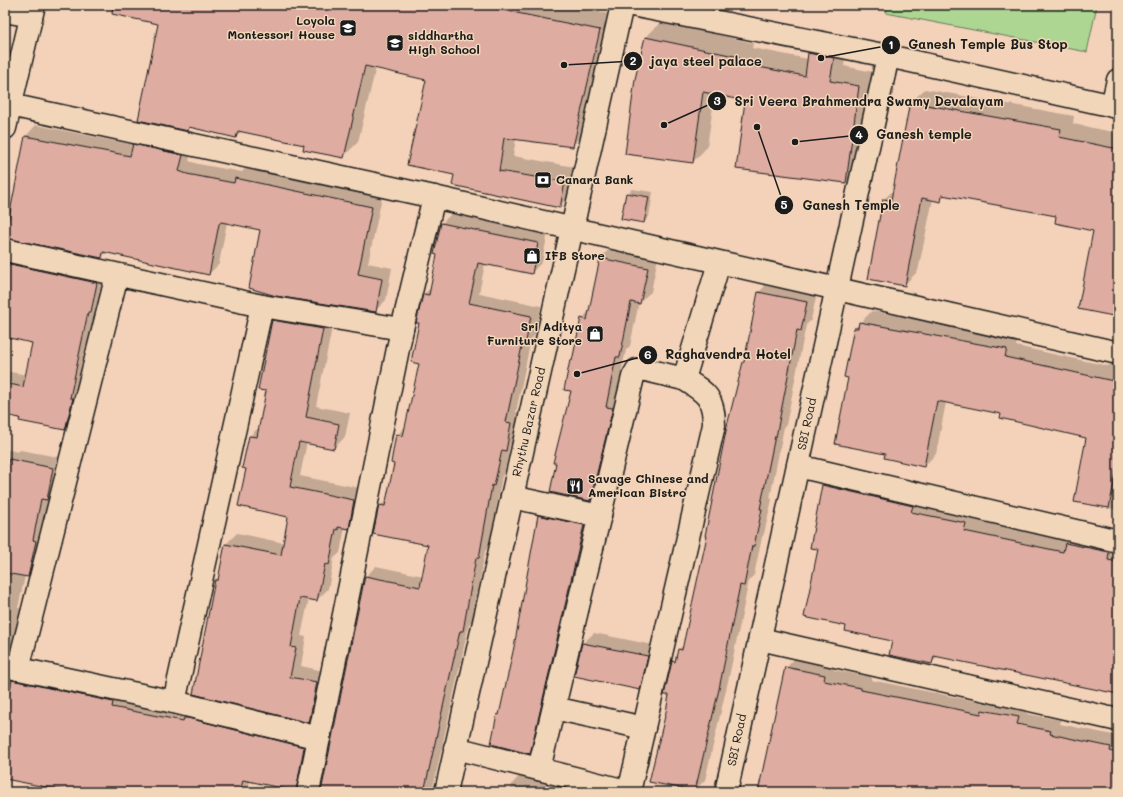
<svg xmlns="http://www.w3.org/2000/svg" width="1123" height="797" font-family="Mali,sans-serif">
	<rect width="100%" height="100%" fill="#f4d2b9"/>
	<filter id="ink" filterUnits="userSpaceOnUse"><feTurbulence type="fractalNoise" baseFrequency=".025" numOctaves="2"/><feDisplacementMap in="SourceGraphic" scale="8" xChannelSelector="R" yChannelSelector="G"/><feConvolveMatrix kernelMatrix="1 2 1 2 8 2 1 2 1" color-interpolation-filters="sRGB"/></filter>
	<g filter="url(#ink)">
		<polygon fill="#aed693" stroke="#657958" points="888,5 1097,5 1087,52 886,13"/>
		<g fill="#0003">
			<polygon points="96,5 566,5 614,15 587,131 572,146 516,139 513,156 580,168 574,192 559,207 456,175 427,79 376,67 358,142 343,157 305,144 242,131 236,137 191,127 188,130 160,24"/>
			<polygon points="661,22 753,43 752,48 808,59 809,53 824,39 848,44 844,66 873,72 860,167 846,182 746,100 715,93 707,147 693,162 636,80 646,37"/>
			<polygon points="925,89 1074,116 1073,124 1118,133 1118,316 1094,230 1057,215 946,195 940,201 933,199 918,271 904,285 869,278 884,199 895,189 911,102"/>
			<polygon points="36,125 134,145 144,134 193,145 189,161 198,164 242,172 246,168 382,197 368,263 392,268 386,300 375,311 262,229 227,222 219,264 209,274 107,252 102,257 5,237 5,214 9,215 26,136"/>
			<polygon points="632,189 653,192 649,217 644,222 627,194"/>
			<polygon points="452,213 548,232 542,262 531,273 485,264 479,293 541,306 535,335 531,339 516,412 521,413 516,439 510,445 504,474 502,476 489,547 485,551 473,620 469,624 432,792 322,792 366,576 376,566 423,576 430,545 380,506 388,498 395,463 397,435 406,426 420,363 420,322 418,322 424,294 432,287 438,254 435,253 442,223"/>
			<polygon points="5,246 107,272 101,300 97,304 75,418 65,429 5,414 5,371 27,375 33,342 5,336"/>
			<polygon points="611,247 658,257 651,292 639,302 630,346 626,350 616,397 623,398 601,489 590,500 572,390 571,361 574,358 582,319 590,310 601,258"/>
			<polygon points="769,282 817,292 811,320 806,325 786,425 784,427 770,498 772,499 764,534 762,537 754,575 749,580 729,677 705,780 695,790 650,781 656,754 659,751 670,695 673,662 677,657 679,649 685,644 759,292"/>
			<polygon points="284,310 334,318 316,406 350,413 345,437 334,448 307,442 300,476 365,489 359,517 348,528 345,527 340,553 334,558 328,589 317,600 309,598 301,636 306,637 301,666 328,672 320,711 309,722 216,580 219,577 226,544 237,533 284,543 289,516 247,468 244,467 250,436 260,426 267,391 273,321"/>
			<polygon points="872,311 1018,337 1016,346 1108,366 1118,357 1118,510 1075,501 1088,437 1002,413 946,402 936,454 924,466 886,454 849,377 855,328"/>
			<polygon points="5,449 18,452 20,450 63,458 57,489 49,497 42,530 38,566 28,576 25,576 18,608 27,610 19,643 8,653 5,653"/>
			<polygon points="834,474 977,511 975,520 1070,539 1118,540 1118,693 938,656 932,663 893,640 847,625 819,548 823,486"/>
			<polygon points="549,505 593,515 540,742 529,753 498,715 501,712 515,648 539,516"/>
			<polygon points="594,633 658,646 650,678 640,688 575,675 583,643"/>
			<polygon points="796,657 835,665 834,670 871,677 871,680 989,704 994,700 1029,707 1027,714 1061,720 1060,724 1118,736 1118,792 759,792 786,668"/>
			<polygon points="5,663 314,737 305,780 295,790 250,780 248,792 76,792 5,778"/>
			<polygon points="522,773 577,784 575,792 510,792 512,784"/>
		</g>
		<g fill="#deaca1" stroke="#1c1c1c">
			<polygon points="113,5 478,5 600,30 573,147 504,138 499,171 565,182 560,208 452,185 454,175 407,165 426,80 365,66 344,158 303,150 304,145 238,131 236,138 189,127 188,131 138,120 158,24 112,14"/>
			<polygon points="645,37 739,57 738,63 805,76 808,53 834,58 830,81 859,86 846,183 736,169 745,101 703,92 693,163 625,154 635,79"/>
			<polygon points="910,102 1061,129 1059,137 1118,149 1118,317 1078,309 1093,231 1055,223 1056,216 942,195 941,202 922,198 905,286 868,279 883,199 891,200"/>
			<polygon points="25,136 130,156 133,144 183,155 179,171 187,174 234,183 235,178 372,207 358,274 382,279 376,312 276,296 249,288 260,230 221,222 219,224 209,275 103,252 102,258 5,238"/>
			<polygon points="626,193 649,197 644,223 621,219"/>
			<polygon points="441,223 538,243 532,274 478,263 469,303 531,316 525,346 522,346 506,422 511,423 506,451 502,450 494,486 492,485 479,558 476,558 463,631 460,631 424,792 321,792 365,576 420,587 428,545 373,534 379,505 385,506 394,464 391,463 396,434 403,436 419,364 411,362 419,323 416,323 423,294 429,295 437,255 434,254"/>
			<polygon points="600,258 648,268 640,304 631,302 620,357 616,357 606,407 613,408 590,501 550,492 556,463 553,463 571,391 564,390 570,360 572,361 581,318 587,320"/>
			<polygon points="5,263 97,283 91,312 88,312 70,398 73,398 65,430 19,421 20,418 5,415 5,383 23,387 32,343 5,337"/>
			<polygon points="758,292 807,302 801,331 797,330 776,437 775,436 760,509 762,509 754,546 752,546 744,586 740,585 719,689 695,791 649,782 666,712 669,695 664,695 672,661 675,662 678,649 682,650 707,536 705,536 727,426 743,362 744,362"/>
			<polygon points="272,320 323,329 306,417 339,424 334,449 299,442 290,487 354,500 349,529 338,527 338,530 336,529 329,565 325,564 317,601 300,598 291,647 296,648 290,677 317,682 309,723 193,694 215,580 218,580 225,544 281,555 288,517 238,506 246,469 242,468 249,436 257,437 266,391 258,390"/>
			<polygon points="859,322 1007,349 1005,357 1118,382 1118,462 1109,508 1074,502 1086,438 1000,418 1001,414 937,401 924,467 884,458 885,454 835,444 848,378 844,377 854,328 858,328"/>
			<polygon points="9,459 53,468 47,500 41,499 33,540 36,541 28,577 5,573 5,479"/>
			<polygon points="822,485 913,506 911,512 966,523 964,531 1063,552 1065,543 1109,552 1108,560 1118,562 1118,694 934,656 932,664 889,655 892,641 845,631 846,626 804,617 818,549 810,548"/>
			<polygon points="538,515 584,525 530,754 491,744 497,714 499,715 514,647"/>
			<polygon points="582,643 648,656 640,690 574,676"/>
			<polygon points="785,667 825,675 824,681 861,688 861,690 981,714 982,710 1019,717 1017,724 1051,731 1050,734 1111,747 1110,751 1118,753 1118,792 758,792"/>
			<polygon points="12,680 113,702 112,707 183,721 184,718 188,718 304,747 296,791 243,780 240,792 71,792 5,779 5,715"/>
		</g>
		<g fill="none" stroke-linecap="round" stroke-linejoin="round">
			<defs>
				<g id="minor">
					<polyline points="5,11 31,16"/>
					<polyline points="10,105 434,197 1118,353"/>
					<polyline points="1112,106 1118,80"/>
					<polyline points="5,128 34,5"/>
					<polyline points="5,250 262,306 402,329"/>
					<polyline points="798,466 1118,541"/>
					<polyline points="512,497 600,516"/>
					<polyline points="760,639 1118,720"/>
					<polyline points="5,666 174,702 319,738"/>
					<polyline points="18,669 117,275"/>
					<polyline points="174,702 262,306"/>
					<polyline points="554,708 644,728"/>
					<polyline points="455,748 630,792"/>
					<polyline points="539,769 633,377 637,370 642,369 684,379 719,263"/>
					<polyline points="308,792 402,329 434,197"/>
					<polyline points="446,792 622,5"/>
					<path d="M629,792L714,425C714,397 706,393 684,379"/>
					<polyline points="726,792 888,56"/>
				</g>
				<polyline id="tertiary" points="632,5 888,56 1118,107"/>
			</defs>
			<use href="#minor" stroke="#1c1c1c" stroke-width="25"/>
			<use href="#tertiary" stroke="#1c1c1c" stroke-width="25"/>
			<use href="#minor" stroke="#f2d6b9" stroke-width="22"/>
			<use href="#tertiary" stroke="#f2d6b9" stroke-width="22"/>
		</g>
	</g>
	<defs>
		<symbol id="school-square" viewBox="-11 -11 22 22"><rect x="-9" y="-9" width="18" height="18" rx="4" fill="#1c1c1c" stroke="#f2d6b9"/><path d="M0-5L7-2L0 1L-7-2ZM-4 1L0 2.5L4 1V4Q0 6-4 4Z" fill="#fff"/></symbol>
		<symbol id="bank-square" viewBox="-11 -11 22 22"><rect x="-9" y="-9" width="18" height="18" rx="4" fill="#1c1c1c" stroke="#f2d6b9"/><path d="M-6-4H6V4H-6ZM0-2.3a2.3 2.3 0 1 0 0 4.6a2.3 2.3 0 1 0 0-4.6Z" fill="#fff"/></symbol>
		<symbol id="shop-square" viewBox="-11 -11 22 22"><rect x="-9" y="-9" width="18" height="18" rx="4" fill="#1c1c1c" stroke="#f2d6b9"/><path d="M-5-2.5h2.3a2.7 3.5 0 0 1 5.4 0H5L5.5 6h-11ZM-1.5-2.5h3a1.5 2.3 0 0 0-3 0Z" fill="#fff"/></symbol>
		<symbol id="restaurant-square" viewBox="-11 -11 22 22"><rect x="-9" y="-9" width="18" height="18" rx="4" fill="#1c1c1c" stroke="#f2d6b9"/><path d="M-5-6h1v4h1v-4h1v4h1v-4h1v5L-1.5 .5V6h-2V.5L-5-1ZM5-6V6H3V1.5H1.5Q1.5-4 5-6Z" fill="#fff"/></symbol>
	</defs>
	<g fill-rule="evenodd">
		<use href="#school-square" x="338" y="18" width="20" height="20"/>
		<use href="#school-square" x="385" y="33" width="20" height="20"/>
		<use href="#bank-square" x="533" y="170" width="20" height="20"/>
		<use href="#shop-square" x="522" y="246" width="20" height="20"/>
		<use href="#shop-square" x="585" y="324" width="20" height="20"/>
		<use href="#restaurant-square" x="565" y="476" width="20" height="20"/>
	</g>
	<g text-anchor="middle" stroke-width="3" stroke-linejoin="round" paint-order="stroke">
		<g font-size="12" font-weight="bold" fill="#1c1c1c" stroke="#f2d6b9" text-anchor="start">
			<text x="335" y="25" text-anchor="end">Loyola<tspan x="335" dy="14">Montessori House</tspan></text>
			<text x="408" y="40">siddhartha<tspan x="408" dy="14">High School</tspan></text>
			<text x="556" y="184">Canara Bank</text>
			<text x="545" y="260">IFB Store</text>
			<text x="582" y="331" text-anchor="end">Sri Aditya<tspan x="582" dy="14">Furniture Store</tspan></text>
			<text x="588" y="483">Savage Chinese and<tspan x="588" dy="14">American Bistro</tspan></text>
		</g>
		<g font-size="12" fill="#1c1c1c" stroke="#f2d6b9">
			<text transform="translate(529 422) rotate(-77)" y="4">Rhythu Bazar Road</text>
			<text transform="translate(807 424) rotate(-78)" y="4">SBI Road</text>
			<text transform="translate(737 740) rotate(-78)" y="4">SBI Road</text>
		</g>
	</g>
	<path fill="none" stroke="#1c1c1c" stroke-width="1.5" d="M821 58L891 45M564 65L633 61M664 125L717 101M795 142L859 135M757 127L784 205M577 374L648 355"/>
	<g fill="#1c1c1c" stroke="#f2d6b9" stroke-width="1.5">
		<circle cx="821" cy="58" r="4"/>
		<circle cx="564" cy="65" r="4"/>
		<circle cx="664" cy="125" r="4"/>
		<circle cx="795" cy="142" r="4"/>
		<circle cx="757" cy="127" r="4"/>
		<circle cx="577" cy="374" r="4"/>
		<circle cx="891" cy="45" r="10"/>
		<circle cx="633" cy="61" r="10"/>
		<circle cx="717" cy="101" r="10"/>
		<circle cx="859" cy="135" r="10"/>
		<circle cx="784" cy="205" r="10"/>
		<circle cx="648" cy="355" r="10"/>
	</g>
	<g font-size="12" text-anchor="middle" font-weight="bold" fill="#fff">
		<text x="891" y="49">1</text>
		<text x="633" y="65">2</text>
		<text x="717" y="105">3</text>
		<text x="859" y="139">4</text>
		<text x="784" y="209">5</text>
		<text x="648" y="359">6</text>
	</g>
	<g font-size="13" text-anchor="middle" font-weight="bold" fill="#1c1c1c" stroke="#f2d6b9" stroke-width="3" stroke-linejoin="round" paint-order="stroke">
		<text x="988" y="49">Ganesh Temple Bus Stop</text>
		<text x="706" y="66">jaya steel palace</text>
		<text x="869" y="106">Sri Veera Brahmendra Swamy Devalayam</text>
		<text x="924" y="139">Ganesh temple</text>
		<text x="851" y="210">Ganesh Temple</text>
		<text x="728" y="359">Raghavendra Hotel</text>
	</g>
	<rect width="1123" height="797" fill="none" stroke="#f2d6b9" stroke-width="20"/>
	<rect x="10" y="10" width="1103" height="777" fill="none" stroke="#1c1c1c" stroke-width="1.5" filter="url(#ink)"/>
</svg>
